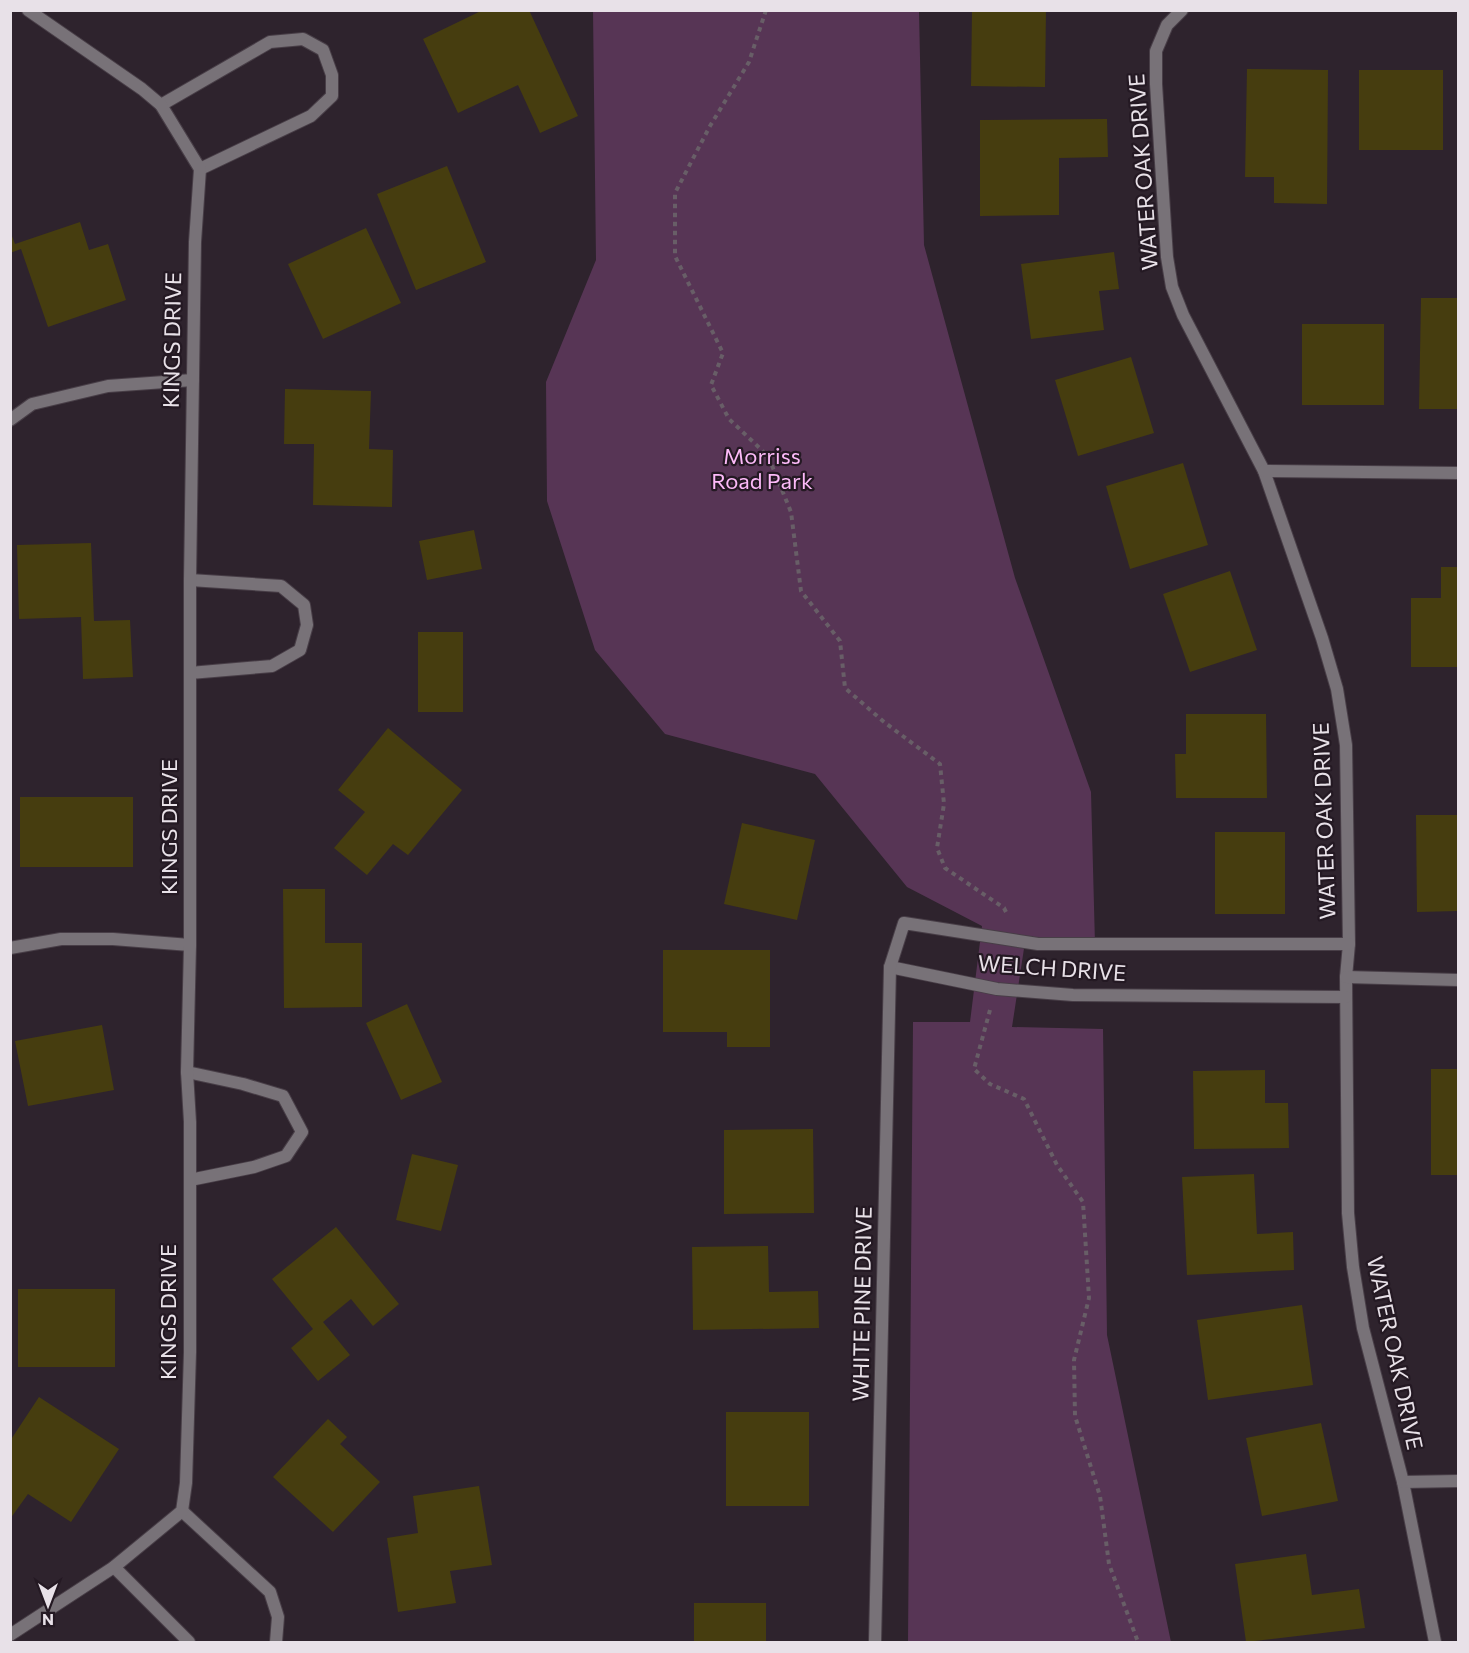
<svg xmlns="http://www.w3.org/2000/svg" width="1469" height="1653" font-family="Commissioner,sans-serif">
	<rect width="100%" height="100%" fill="#2e232d"/>
	<polygon fill="#573555" points="593,11 919,11 924,245 1015,578 1091,792 1095,944 1025,942 1012,1027 1103,1029 1107,1335 1171,1642 908,1642 913,1022 970,1022 982,926 907,887 815,774 665,734 595,650 547,501 546,382 596,260"/>
	<g fill="#463d0f">
		<polygon points="483,10 529,10 578,116 540,133 518,85 458,113 423,39"/>
		<polygon points="972,10 1046,10 1045,87 971,86"/>
		<polygon points="1247,69 1328,70 1327,204 1274,203 1274,177 1245,177"/>
		<rect x="1359" y="70" width="84" height="80"/>
		<polygon points="1107,119 1108,157 1059,158 1059,215 980,216 980,120"/>
		<polygon points="447,166 486,262 416,290 377,194"/>
		<polygon points="80,222 89,250 108,244 126,300 48,327 21,249 10,253 10,231 15,244"/>
		<polygon points="366,228 401,303 323,339 288,264"/>
		<polygon points="1114,252 1119,289 1099,291 1104,330 1031,339 1021,264"/>
		<polygon points="1421,298 1458,298 1458,409 1419,409"/>
		<rect x="1302" y="324" width="82" height="81"/>
		<polygon points="1131,357 1154,433 1078,456 1055,380"/>
		<polygon points="285,389 371,391 369,449 393,450 392,507 313,505 314,444 284,444"/>
		<polygon points="1183,463 1208,545 1130,569 1106,486"/>
		<polygon points="474,530 482,569 427,580 419,541"/>
		<polygon points="91,543 94,621 130,620 133,677 83,679 81,617 19,619 17,545"/>
		<polygon points="1441,567 1458,567 1458,667 1411,667 1411,598 1441,598"/>
		<polygon points="1230,571 1257,650 1190,672 1163,594"/>
		<rect x="418" y="632" width="45" height="80"/>
		<polygon points="1186,714 1266,714 1267,798 1176,798 1175,754 1186,754"/>
		<polygon points="388,728 462,790 408,855 393,844 367,875 334,848 365,812 338,790"/>
		<rect x="20" y="797" width="113" height="70"/>
		<polygon points="1416,815 1458,815 1458,911 1417,912"/>
		<polygon points="742,823 815,840 797,920 724,904"/>
		<rect x="1215" y="832" width="70" height="82"/>
		<polygon points="283,889 325,889 325,943 362,943 362,1007 284,1008"/>
		<polygon points="663,950 770,950 770,1047 727,1047 727,1032 663,1032"/>
		<polygon points="407,1004 442,1082 401,1100 366,1023"/>
		<polygon points="102,1025 114,1090 28,1106 15,1041"/>
		<rect x="1431" y="1069" width="27" height="106"/>
		<polygon points="1265,1070 1265,1103 1288,1103 1289,1148 1194,1149 1193,1071"/>
		<polygon points="813,1129 814,1213 724,1214 724,1130"/>
		<polygon points="412,1154 458,1165 441,1231 396,1220"/>
		<polygon points="1254,1174 1257,1234 1293,1232 1294,1270 1187,1275 1182,1177"/>
		<polygon points="336,1227 399,1304 373,1326 351,1299 323,1322 350,1355 318,1381 291,1348 313,1329 272,1279"/>
		<polygon points="768,1246 769,1292 818,1291 819,1328 693,1330 692,1247"/>
		<rect x="18" y="1289" width="97" height="78"/>
		<polygon points="1302,1305 1313,1385 1208,1400 1197,1320"/>
		<polygon points="39,1397 119,1449 71,1522 28,1494 10,1519 10,1441"/>
		<rect x="726" y="1412" width="83" height="94"/>
		<polygon points="328,1419 347,1437 340,1444 380,1482 333,1532 273,1477"/>
		<polygon points="1321,1423 1338,1501 1262,1516 1246,1438"/>
		<polygon points="479,1486 492,1565 450,1571 456,1603 398,1612 387,1538 418,1533 413,1496"/>
		<polygon points="1306,1554 1312,1595 1359,1589 1365,1628 1246,1642 1235,1564"/>
		<rect x="694" y="1603" width="72" height="39"/>
	</g>
	<g fill="none" stroke-linecap="round" stroke-linejoin="round">
		<defs>
			<g id="street">
				<polyline points="1182,10 1167,25 1156,51 1156,84 1167,257 1172,287 1183,315 1264,471 1322,638 1337,689 1346,745 1349,944 1346,977 1348,1213 1353,1267 1363,1328 1403,1482 1435,1642"/>
				<polyline points="161,105 270,42 303,39 323,50 332,75 332,96 311,116 200,169"/>
				<polyline points="10,420 32,404 108,386 193,380"/>
				<polyline points="1264,471 1458,473"/>
				<polyline points="190,580 281,586 304,605 307,625 300,650 272,666 190,673"/>
				<polyline points="10,948 61,939 113,939 190,945"/>
				<polyline points="890,967 997,989 1073,995 1346,997"/>
				<polyline points="1346,977 1458,980"/>
				<polyline points="187,1072 243,1084 283,1096 302,1132 286,1156 254,1167 190,1180"/>
				<polyline points="1403,1482 1458,1481"/>
				<polyline points="182,1511 270,1592 278,1617 276,1642"/>
				<polyline points="114,1567 189,1642"/>
				<polyline points="10,1635 114,1567 182,1511 186,1483 190,1352 190,1122 187,1072 190,945 190,580 195,242 200,169 161,105 142,89 28,10"/>
				<polyline points="875,1642 890,967 904,923 1038,944 1349,944"/>
			</g>
		</defs>
		<use href="#street" stroke="#483e47" stroke-width="14"/>
		<g stroke="#685e67" stroke-width="4" stroke-dasharray="4.5 4.5" stroke-linecap="butt">
			<polyline points="766,10 749,62 710,126 675,193 675,256 723,353 711,385 729,419 768,456 791,512 801,591 840,641 845,688 884,722 940,764 944,804 937,848 945,868 1004,908 1008,916"/>
			<polyline points="990,1010 974,1069 990,1084 1024,1099 1057,1165 1083,1202 1089,1298 1074,1360 1075,1416 1100,1496 1109,1564 1138,1642"/>
		</g>
		<use href="#street" stroke="#787278" stroke-width="12"/>
	</g>
	<g text-anchor="middle" stroke-width="4.5" stroke-linejoin="round" paint-order="stroke">
		<g font-size="22" fill="#e8e1e8" stroke="#241923">
			<text transform="translate(1143 172) rotate(-94)" y="8">WATER OAK DRIVE</text>
			<text transform="translate(172 340) rotate(-89)" y="8">KINGS DRIVE</text>
			<text transform="translate(1324 821) rotate(-92)" y="8">WATER OAK DRIVE</text>
			<text transform="translate(169 827) rotate(-90)" y="8">KINGS DRIVE</text>
			<text transform="translate(1052 968) rotate(4)" y="8">WELCH DRIVE</text>
			<text transform="translate(862 1304) rotate(-89)" y="8">WHITE PINE DRIVE</text>
			<text transform="translate(168 1312) rotate(-90)" y="8">KINGS DRIVE</text>
			<text transform="translate(1395 1353) rotate(78)" y="8">WATER OAK DRIVE</text>
		</g>
		<g font-size="22" fill="#fcbaf8" stroke="#241923">
			<text x="762" y="464">Morriss<tspan x="762" dy="25">Road Park</tspan></text>
		</g>
	</g>
	<rect width="1469" height="1653" fill="none" stroke="#e8e1e8" stroke-width="24"/>
	<g transform="translate(48 1605) rotate(180)" stroke="#241923" stroke-width="4.5" paint-order="stroke">
	<path d="M0-4.5L10 22L0 15L-10 22Z" fill="#e8e1e8"/>
	<text y="-9" font-size="16" font-weight="bold" text-anchor="middle" fill="#e8e1e8">N</text>
	</g>
</svg>
